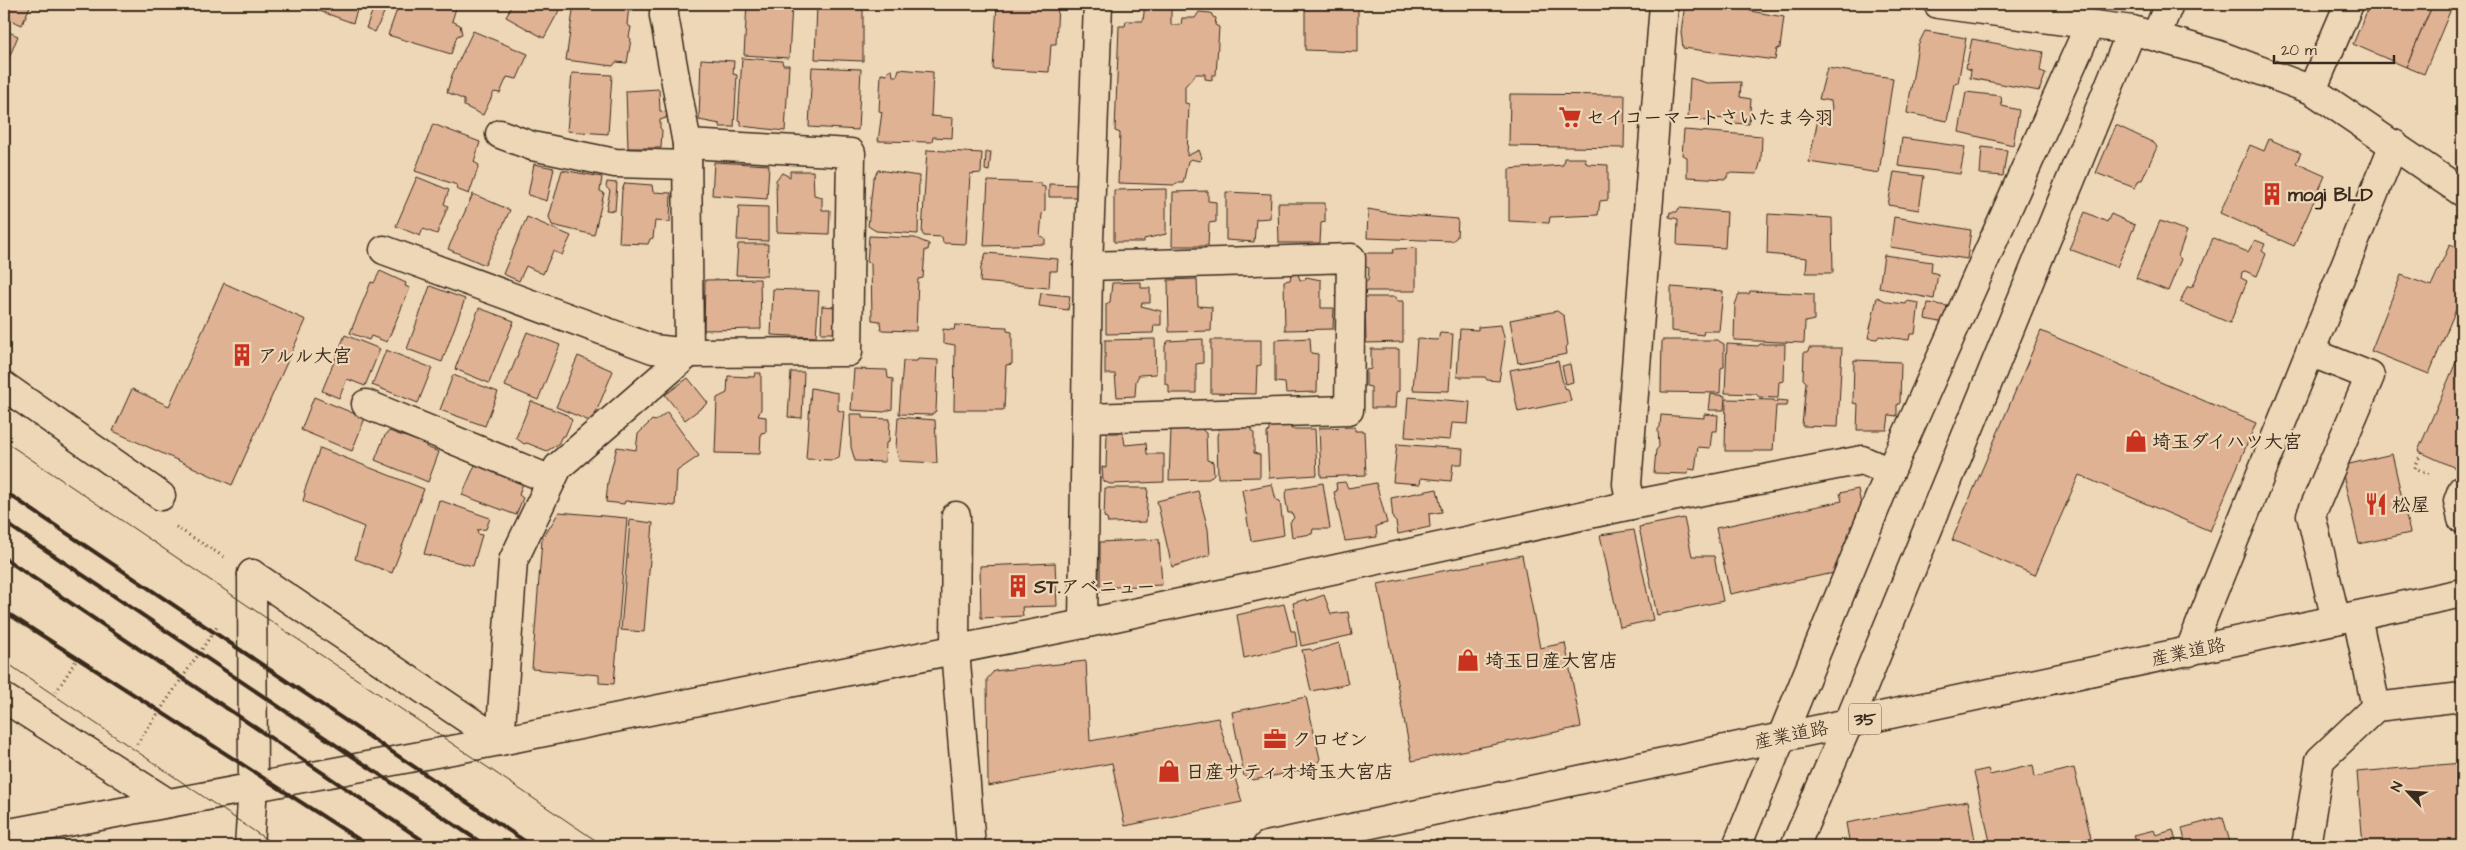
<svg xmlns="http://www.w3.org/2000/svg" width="2466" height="850" font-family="'Architects Daughter','Klee One',sans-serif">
	<rect width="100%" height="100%" fill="#edd7b6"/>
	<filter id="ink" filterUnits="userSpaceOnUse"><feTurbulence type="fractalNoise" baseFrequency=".02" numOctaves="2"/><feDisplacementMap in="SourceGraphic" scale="10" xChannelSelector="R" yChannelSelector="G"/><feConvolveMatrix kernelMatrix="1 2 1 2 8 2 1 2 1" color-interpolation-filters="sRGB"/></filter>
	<g filter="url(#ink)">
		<g fill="#dfb294" stroke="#3b2a1e">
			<polygon points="4,4 31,4 22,25 4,17"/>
			<polygon points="297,4 359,4 353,23 314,9 309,10"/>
			<polygon points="375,4 388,4 375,32 366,28"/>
			<polygon points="399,4 449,4 456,8 452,21 460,25 462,34 457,36 451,54 388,35"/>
			<polygon points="512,4 556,4 561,7 544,38 506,17"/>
			<polygon points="574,4 629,5 627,25 631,27 629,37 631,39 627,63 616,62 613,66 566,60"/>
			<polygon points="747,4 792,4 789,58 744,55"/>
			<polygon points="817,4 863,4 863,61 815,59"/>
			<polygon points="997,4 1058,5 1056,44 1051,44 1049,72 993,69"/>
			<polygon points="1145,4 1171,6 1171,25 1181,25 1182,18 1195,18 1199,12 1211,13 1213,17 1216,18 1215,25 1219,27 1216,75 1212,75 1212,80 1205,79 1205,74 1196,74 1185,86 1185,103 1189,104 1187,156 1199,150 1202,158 1199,161 1191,159 1188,161 1183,183 1176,183 1175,185 1118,183 1120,133 1115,131 1119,26 1125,26 1126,21 1143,21"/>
			<polygon points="1305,4 1358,4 1358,52 1305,50"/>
			<polygon points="1685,4 1720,8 1722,4 1739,4 1749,5 1750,11 1784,17 1780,48 1777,49 1775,60 1683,48 1681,32"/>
			<polygon points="2370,4 2433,4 2406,67 2353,44"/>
			<polygon points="2433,4 2453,4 2424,74 2406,67"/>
			<polygon points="4,30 18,36 4,70"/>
			<polygon points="473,31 528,54 517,79 507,77 500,93 494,92 483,115 464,106 464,100 447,92 452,75"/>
			<polygon points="1925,31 1966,38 1958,83 1954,84 1947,121 1907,113 1918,45"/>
			<polygon points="1972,39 2043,52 2040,71 2046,73 2039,91 1970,78 1971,70 1966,68"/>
			<polygon points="742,58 782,61 783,65 789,65 785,131 741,126 741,121 738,120"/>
			<polygon points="701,59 734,61 733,74 737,75 734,127 720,127 720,124 699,120"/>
			<polygon points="812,67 861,69 858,130 809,127"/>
			<polygon points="1827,68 1893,78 1879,173 1809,162 1820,110 1830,112 1832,108 1831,101 1819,99"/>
			<polygon points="899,69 933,72 931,116 953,118 952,138 933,137 932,142 878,141 882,112 879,111 881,74 887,75 889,70 892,70 893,76 897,76"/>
			<polygon points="572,73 612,75 608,134 567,131"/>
			<polygon points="1690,78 1707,83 1741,82 1740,97 1751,99 1749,124 1732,123 1730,119 1709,118 1706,121 1688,117"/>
			<polygon points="659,89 660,111 667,112 666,118 660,120 660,128 662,130 661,148 628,148 626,91"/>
			<polygon points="1966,92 2001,96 2002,106 2019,110 2013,145 1959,132"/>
			<polygon points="1510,94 1625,95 1624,148 1509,146"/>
			<polygon points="433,124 480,142 474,162 479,165 469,194 456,189 457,185 415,171"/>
			<polygon points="2116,125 2154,143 2157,147 2142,180 2139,180 2135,188 2096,173"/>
			<polygon points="1684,130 1762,136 1761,160 1757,174 1729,173 1726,179 1687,177 1687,157 1682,155"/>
			<polygon points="1902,138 1965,147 1960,174 1898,166"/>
			<polygon points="2269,139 2301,153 2296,163 2325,176 2294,246 2220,213 2250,145 2264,151"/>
			<polygon points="1982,147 2007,150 2003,176 1980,174"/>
			<polygon points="927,150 982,153 981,173 970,174 966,244 943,243 942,237 924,236 922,233"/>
			<polygon points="986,152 991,152 989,171 985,170"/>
			<polygon points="1564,158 1585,158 1586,163 1588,164 1608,165 1608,200 1600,201 1598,215 1550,217 1549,223 1509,221 1509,169 1563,165"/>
			<polygon points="714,162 769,165 767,199 712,195"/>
			<polygon points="534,164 554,168 547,201 528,195"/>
			<polygon points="562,170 602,177 600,191 604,193 594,235 552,225 549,217"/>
			<polygon points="878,170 919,176 918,234 876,231 868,226 873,179"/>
			<polygon points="790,171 813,171 814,195 822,197 822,210 830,210 829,234 777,232 776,180 782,173 790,177"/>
			<polygon points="1894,172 1924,176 1919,210 1888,205"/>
			<polygon points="417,177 449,190 444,204 448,206 437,234 423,229 420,236 396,226"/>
			<polygon points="988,181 1041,183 1041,186 1045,187 1045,211 1042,214 1040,236 1045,238 1045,244 984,246"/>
			<polygon points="607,182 617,183 615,211 606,210 610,191 606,187"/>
			<polygon points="625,183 652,185 653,192 671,193 670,222 655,221 653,238 650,239 648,244 619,243 622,190"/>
			<polygon points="1049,184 1079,185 1078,197 1049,197"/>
			<polygon points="1166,189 1166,234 1144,239 1144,242 1114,242 1114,190"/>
			<polygon points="1208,191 1208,201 1216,202 1216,222 1209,223 1208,246 1172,246 1173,192"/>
			<polygon points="1226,192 1271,194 1270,218 1256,219 1254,242 1226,240"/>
			<polygon points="473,194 510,210 485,265 448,249"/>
			<polygon points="1278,203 1325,203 1325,222 1321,223 1320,243 1279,243"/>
			<polygon points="739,206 768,207 768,241 737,240"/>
			<polygon points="1679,208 1727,212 1725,248 1677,245 1678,219 1669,217 1670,212 1677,212"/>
			<polygon points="1368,209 1395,214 1458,219 1457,237 1452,241 1367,238"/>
			<polygon points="2085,212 2107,222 2111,214 2135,225 2117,267 2069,249"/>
			<polygon points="1768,214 1832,218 1833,273 1806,273 1807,258 1767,254"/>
			<polygon points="527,217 571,236 562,255 553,251 543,274 526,266 519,281 503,274"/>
			<polygon points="1894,217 1971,230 1967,259 1890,247"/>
			<polygon points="2160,221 2187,231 2178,256 2181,259 2168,291 2136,278"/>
			<polygon points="869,236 915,238 929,244 928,250 925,250 923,278 918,279 916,331 881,330 880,321 872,320 871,263 867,262"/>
			<polygon points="2213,238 2248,252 2255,240 2265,244 2262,251 2266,254 2257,276 2245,271 2242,272 2241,278 2247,281 2230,323 2180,302 2187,287 2193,286"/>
			<polygon points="738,244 768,244 767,276 736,275"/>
			<polygon points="2450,244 2462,253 2462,295 2429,374 2371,351 2401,275 2431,286"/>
			<polygon points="1416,248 1416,291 1363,291 1363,281 1368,281 1369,268 1363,266 1362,253 1393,253 1394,249"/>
			<polygon points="986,253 1058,259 1057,271 1050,271 1049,288 980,282 981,267"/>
			<polygon points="1884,255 1932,262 1931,272 1938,274 1934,299 1879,288"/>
			<polygon points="380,271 406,283 405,286 410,288 387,342 371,336 369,340 350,333 371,282 374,283"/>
			<polygon points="1298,274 1300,280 1305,280 1306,277 1321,280 1321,308 1334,308 1333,329 1285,330 1284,281 1290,280 1291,275"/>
			<polygon points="760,279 761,329 704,330 705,280"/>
			<polygon points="1197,279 1198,306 1212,307 1211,331 1169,332 1168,280"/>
			<polygon points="1141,282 1141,288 1150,288 1150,303 1142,303 1141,306 1161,311 1161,325 1154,325 1153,333 1106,334 1106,304 1110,302 1112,283"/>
			<polygon points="224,283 306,320 232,485 113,431 132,389 169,406"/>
			<polygon points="430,286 465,299 442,362 407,349"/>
			<polygon points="1671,287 1723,291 1719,331 1704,331 1703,335 1671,331"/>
			<polygon points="773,289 819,291 816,337 771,335"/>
			<polygon points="1750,291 1814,294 1814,320 1805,322 1804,343 1734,340 1735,305 1739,294 1749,294"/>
			<polygon points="1041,293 1070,296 1068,310 1039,306"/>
			<polygon points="1365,297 1396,297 1397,301 1403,301 1403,342 1366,343"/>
			<polygon points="1877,297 1888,302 1906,304 1907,301 1919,303 1915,334 1910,334 1909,340 1879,336 1877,339 1868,338"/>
			<polygon points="1928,303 1947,306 1945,323 1925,319"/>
			<polygon points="822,306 835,307 834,333 821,333"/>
			<polygon points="479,308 514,321 489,383 455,369"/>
			<polygon points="1557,311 1564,316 1568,345 1566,347 1567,354 1518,363 1510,320"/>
			<polygon points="955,325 1007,327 1007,331 1012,332 1012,364 1006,365 1004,410 954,410 955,345 943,343 943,329 954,330"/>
			<polygon points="1501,325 1505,341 1499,381 1487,380 1485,377 1457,377 1460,329 1478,330 1478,327"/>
			<polygon points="2041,331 2256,423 2210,531 2079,475 2035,575 1952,540"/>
			<polygon points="527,332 560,345 538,400 505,386"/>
			<polygon points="1440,333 1453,334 1449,391 1413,390 1417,339 1438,340"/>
			<polygon points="345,335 380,349 365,386 347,379 339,398 322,391"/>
			<polygon points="1310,338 1311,353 1318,354 1317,392 1286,393 1285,383 1275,382 1275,340"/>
			<polygon points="1155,339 1156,374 1139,375 1136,381 1135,396 1117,397 1115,374 1105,374 1105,340"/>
			<polygon points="1203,339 1203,363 1196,364 1196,393 1169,393 1169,385 1165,384 1165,346 1168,341"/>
			<polygon points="1211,340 1261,340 1261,365 1257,366 1256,394 1211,393"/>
			<polygon points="1662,340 1717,340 1724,344 1724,367 1721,368 1720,393 1661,392"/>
			<polygon points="1727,344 1758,346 1760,344 1785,344 1784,381 1779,382 1778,398 1759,397 1756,394 1725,393"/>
			<polygon points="1809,348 1842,348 1838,427 1802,426 1806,382 1803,379 1804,352 1808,352"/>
			<polygon points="2462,348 2462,471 2418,451"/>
			<polygon points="1371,349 1399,349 1399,391 1396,392 1395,408 1371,408 1371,387 1366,386 1366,370 1371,369"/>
			<polygon points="386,350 432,368 418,403 372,385"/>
			<polygon points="578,356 613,371 592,422 556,407"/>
			<polygon points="918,359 938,360 936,411 931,415 899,414 903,361 917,361"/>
			<polygon points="1854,360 1901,362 1900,403 1897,405 1897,416 1889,415 1887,430 1857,430 1858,404 1853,403"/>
			<polygon points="1558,361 1564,388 1568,389 1571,401 1518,412 1510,370"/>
			<polygon points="1570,364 1573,382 1566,384 1562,366"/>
			<polygon points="854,369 887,370 888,378 893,379 892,409 884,412 851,410"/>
			<polygon points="791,372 804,372 802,418 788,417"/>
			<polygon points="755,373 761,373 761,409 758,416 766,417 766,432 761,433 760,454 715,453 717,398 727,393 728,376 754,377"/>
			<polygon points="453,375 498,392 485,426 440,410"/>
			<polygon points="688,378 708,403 685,420 665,395"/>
			<polygon points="811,388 838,393 838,410 844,412 839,458 833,460 806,459"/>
			<polygon points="1711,394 1725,396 1724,410 1709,410"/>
			<polygon points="314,397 365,418 352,451 301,430"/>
			<polygon points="1408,397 1470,402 1468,424 1452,423 1450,440 1405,437"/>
			<polygon points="1726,399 1774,400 1776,403 1777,400 1788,401 1787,406 1776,406 1773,451 1725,451"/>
			<polygon points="531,401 567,415 572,420 565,436 562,436 558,444 547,451 527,443 524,444 516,438"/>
			<polygon points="667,412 699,456 677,471 675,506 625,501 624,504 606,502 608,482 617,447 636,450 638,434 652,420 655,421"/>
			<polygon points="850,414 862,414 862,418 890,419 889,442 886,443 885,462 855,461 851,447"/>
			<polygon points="1704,414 1718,415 1717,431 1712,431 1710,448 1698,447 1695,470 1689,469 1687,474 1654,473 1656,450 1659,447 1658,429 1660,427 1661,415 1704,418"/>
			<polygon points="898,417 935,420 937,463 899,461 896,448"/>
			<polygon points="1269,424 1290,424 1291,429 1315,429 1317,475 1269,478 1267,433 1269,431"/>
			<polygon points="1220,426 1252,426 1252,432 1254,433 1254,453 1260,455 1260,477 1218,478 1217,436"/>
			<polygon points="1355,427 1355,431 1364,431 1366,475 1321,477 1319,428"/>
			<polygon points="1200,428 1206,433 1207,460 1213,462 1214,474 1209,479 1169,480 1171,429"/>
			<polygon points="389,431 426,444 426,447 439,452 428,482 375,460 384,437"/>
			<polygon points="1107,433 1123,433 1125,445 1146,443 1147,454 1164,454 1164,482 1110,484 1103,481 1102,467 1106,468"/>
			<polygon points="1397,444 1463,449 1462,464 1453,464 1451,481 1421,478 1420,484 1393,482"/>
			<polygon points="320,448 424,489 392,573 355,559 364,527 303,501 305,494 304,492"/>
			<polygon points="2392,454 2410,533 2359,544 2341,466"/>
			<polygon points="475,465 524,480 519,495 523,498 516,515 462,495"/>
			<polygon points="1345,482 1348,488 1376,483 1387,523 1376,526 1377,537 1345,541 1334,492 1337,491 1336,483"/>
			<polygon points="1323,483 1330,529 1313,529 1312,534 1292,537 1290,522 1294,518 1292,513 1288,513 1285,496 1288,489"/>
			<polygon points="1272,484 1276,500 1280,501 1284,535 1251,541 1242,490"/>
			<polygon points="1105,488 1148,488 1146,522 1108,523 1107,518 1104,517"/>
			<polygon points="1437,489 1442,512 1429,514 1430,527 1398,534 1396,522 1393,519 1391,498"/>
			<polygon points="1858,489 1863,515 1860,524 1850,526 1852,541 1839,572 1730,594 1716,528 1842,501 1840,493"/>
			<polygon points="1198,491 1208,529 1210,555 1172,567 1157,501"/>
			<polygon points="439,500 490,518 486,529 477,530 478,534 482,535 473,566 424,554"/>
			<polygon points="559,512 627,518 614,684 599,683 599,675 532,669 542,540"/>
			<polygon points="1684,518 1692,556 1714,556 1723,601 1657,615 1639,527"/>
			<polygon points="630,520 653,523 644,632 621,630"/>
			<polygon points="1634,530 1653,620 1620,627 1600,535"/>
			<polygon points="1159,539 1162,585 1114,587 1112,590 1100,591 1100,542"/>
			<polygon points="1522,555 1540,648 1565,643 1581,727 1412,761 1378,584"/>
			<polygon points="1055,563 1057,606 1022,607 1023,616 981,618 980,566"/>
			<polygon points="1324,595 1331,614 1348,612 1352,635 1301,646 1293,603 1306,599 1307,601"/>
			<polygon points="1284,604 1291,631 1295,631 1297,646 1244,658 1237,615"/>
			<polygon points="1339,643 1348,684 1311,691 1302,650 1310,649 1313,651"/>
			<polygon points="1086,661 1090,741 1218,718 1242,802 1125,826 1112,763 988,786 987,679 994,671"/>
			<polygon points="1306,697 1320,759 1314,768 1253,780 1244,776 1232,712"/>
			<polygon points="2462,763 2462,846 2363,846 2357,772"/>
			<polygon points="2033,765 2035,777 2074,768 2091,838 2055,846 1991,846 1974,772 1988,769 1990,775"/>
			<polygon points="1968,801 1976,846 1850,846 1846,823"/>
			<polygon points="2223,817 2231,846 2186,846 2182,828"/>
			<polygon points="2154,830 2156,835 2173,830 2177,846 2137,846 2134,835"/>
			<polygon points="2129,841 2130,846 2110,846"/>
		</g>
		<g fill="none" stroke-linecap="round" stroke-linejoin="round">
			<defs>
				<g id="minor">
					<polyline points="1938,4 2132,30 2219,55 2312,90 2462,192"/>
					<polyline points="2156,36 2169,4"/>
					<polyline points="2312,90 2349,4"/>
					<polyline points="500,134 532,146 615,163 687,165"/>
					<polyline points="384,250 653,349 689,353 848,352 851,153 687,144"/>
					<polyline points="2310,352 2370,376 2311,515 2336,620"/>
					<polyline points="4,386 161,496"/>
					<polyline points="366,404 551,480"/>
					<polyline points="1086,418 1349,410 1351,258 1088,266"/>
					<polyline points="2462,490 2458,501 2462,519"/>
					<polyline points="1631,505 1627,484 1664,4"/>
					<polyline points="956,516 955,650 971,846"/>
					<polyline points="252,574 500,741 513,561 558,467 689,353 687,144 664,16 664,4"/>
					<polyline points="2357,616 2376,707"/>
					<polyline points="1083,624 1088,266 1098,4"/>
					<polyline points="2189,652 2394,144"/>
					<polyline points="4,698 168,803"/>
					<polyline points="4,834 500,741 1083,624 1631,505 1862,460 1890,472"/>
					<polyline points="249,846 253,787 252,574"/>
					<polyline points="1737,846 1890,472 2090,24"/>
					<polyline points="1795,846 1849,722 2132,30"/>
					<polyline points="2306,846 2320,760 2376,707 2462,697"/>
				</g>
				<polyline id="major" points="1267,846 2462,593"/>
			</defs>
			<use href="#minor" stroke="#3b2a1e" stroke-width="31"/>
			<use href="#major" stroke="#3b2a1e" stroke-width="31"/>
			<g stroke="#3b2a1e" stroke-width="3" stroke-dasharray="1 4" stroke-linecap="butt">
				<polyline points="2421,453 2415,468 2431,475"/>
				<polyline points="176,527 224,557"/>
				<polyline points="56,692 77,659"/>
				<polyline points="137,744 217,627"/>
			</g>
			<use href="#minor" stroke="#edd7b6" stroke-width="28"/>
			<use href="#major" stroke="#edd7b6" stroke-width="28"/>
			<g stroke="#3b2a1e" stroke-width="1">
				<polyline points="4,441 604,846"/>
				<polyline points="4,661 276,846"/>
			</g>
			<g stroke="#3b2a1e" stroke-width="4">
				<polyline points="4,491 532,846"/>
				<polyline points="4,522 486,846"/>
				<polyline points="4,558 431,846"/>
				<polyline points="4,611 369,846"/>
			</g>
		</g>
	</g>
	<defs>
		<symbol id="supermarket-bare" viewBox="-9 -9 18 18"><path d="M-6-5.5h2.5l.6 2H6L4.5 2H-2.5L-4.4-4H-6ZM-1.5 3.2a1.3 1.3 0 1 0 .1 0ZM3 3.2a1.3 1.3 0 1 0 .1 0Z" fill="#c8321e" stroke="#edd7b6" stroke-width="2.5" paint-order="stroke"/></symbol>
		<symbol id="building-bare" viewBox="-9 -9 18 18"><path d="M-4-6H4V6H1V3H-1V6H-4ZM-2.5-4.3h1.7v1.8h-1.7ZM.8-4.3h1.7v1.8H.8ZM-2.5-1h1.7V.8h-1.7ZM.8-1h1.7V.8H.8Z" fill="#c8321e" stroke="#edd7b6" stroke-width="2.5" paint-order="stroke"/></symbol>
		<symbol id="shop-bare" viewBox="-9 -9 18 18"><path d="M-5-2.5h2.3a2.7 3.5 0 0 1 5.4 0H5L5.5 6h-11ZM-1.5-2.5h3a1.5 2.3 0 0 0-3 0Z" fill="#c8321e" stroke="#edd7b6" stroke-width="2.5" paint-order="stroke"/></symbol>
		<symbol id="restaurant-bare" viewBox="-9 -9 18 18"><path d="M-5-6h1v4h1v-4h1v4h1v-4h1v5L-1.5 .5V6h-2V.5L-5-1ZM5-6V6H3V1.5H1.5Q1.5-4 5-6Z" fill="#c8321e" stroke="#edd7b6" stroke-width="2.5" paint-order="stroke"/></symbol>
		<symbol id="office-bare" viewBox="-9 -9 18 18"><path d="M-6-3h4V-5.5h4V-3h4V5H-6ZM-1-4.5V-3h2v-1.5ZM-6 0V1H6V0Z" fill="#c8321e" stroke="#edd7b6" stroke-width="2.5" paint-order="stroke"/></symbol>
	</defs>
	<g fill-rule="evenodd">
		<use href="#supermarket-bare" x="1554" y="101" width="32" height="32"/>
		<use href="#building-bare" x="2256" y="178" width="32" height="32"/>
		<use href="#building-bare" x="226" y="339" width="32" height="32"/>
		<use href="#shop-bare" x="2120" y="425" width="32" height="32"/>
		<use href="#restaurant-bare" x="2360" y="488" width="32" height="32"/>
		<use href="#building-bare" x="1002" y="570" width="32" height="32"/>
		<use href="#shop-bare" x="1452" y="644" width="32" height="32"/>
		<use href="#office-bare" x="1259" y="723" width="32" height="32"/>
		<use href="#shop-bare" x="1153" y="755" width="32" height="32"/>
	</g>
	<g text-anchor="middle" stroke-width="4.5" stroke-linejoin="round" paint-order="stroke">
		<rect fill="#edd7b6" stroke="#705e4c" stroke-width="1" x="1849" y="703.5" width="32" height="31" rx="4"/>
		<g font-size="18" font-weight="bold" fill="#3b2a1e">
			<text x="1865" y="725">35</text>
		</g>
		<g font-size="19" font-weight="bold" fill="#3b2a1e" stroke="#edd7b6" text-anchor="start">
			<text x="1586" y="124">セイコーマートさいたま今羽</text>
			<text x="2288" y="201">mogi BLD</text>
			<text x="258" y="362">アルル大宮</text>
			<text x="2152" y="448">埼玉ダイハツ大宮</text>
			<text x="2392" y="511">松屋</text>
			<text x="1034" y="593">ST.アベニュー</text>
			<text x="1485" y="667">埼玉日産大宮店</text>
			<text x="1292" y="746">クロゼン</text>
			<text x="1186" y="778">日産サティオ埼玉大宮店</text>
		</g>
		<g font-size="19" fill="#3b2a1e" stroke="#edd7b6">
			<text transform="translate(2188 651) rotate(-12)" y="7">産業道路</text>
			<text transform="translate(1791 734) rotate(-12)" y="7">産業道路</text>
		</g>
	</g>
	<rect width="2466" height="850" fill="none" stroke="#edd7b6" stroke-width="20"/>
	<rect x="10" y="10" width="2446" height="830" fill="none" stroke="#3b2a1e" stroke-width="2" filter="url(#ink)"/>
	<g transform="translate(2408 792) rotate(295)" stroke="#edd7b6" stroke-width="4" paint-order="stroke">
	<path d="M0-4L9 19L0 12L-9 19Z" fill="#3b2a1e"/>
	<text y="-8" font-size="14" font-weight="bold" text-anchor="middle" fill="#3b2a1e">N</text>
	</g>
	<path d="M2274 55v8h120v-8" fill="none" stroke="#3b2a1e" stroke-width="2.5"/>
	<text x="2281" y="55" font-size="15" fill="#3b2a1e" stroke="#edd7b6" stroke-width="4" paint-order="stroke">20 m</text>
</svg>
